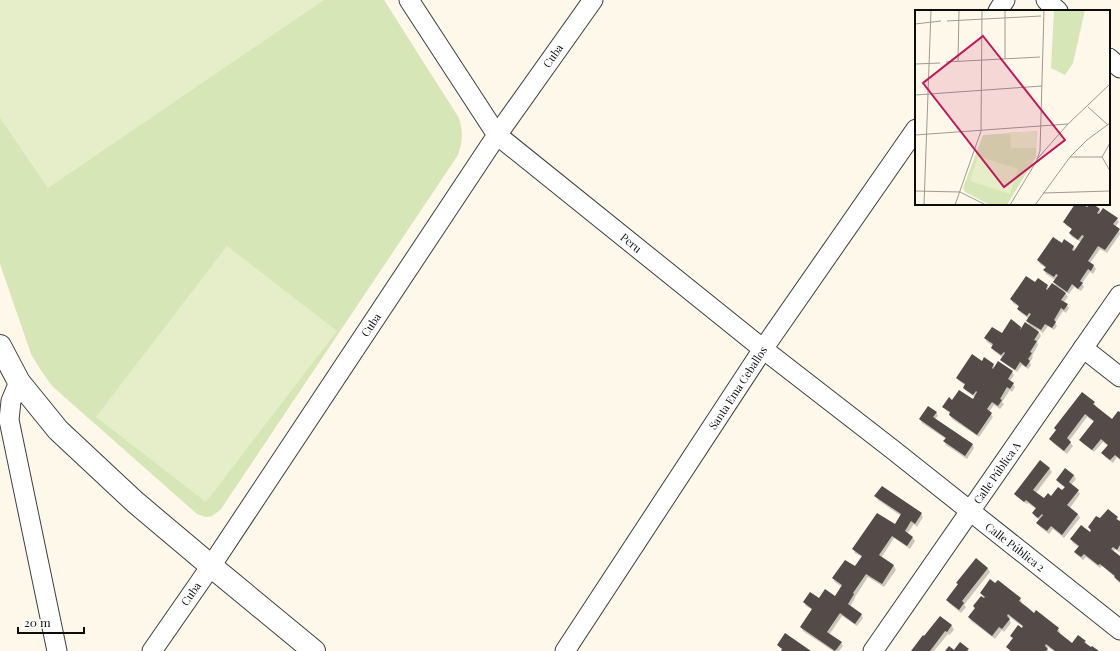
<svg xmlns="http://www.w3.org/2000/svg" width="1120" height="651" font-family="'Playfair Display',serif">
	<rect width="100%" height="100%" fill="#fef8eb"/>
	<path fill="#d6e6b7" d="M0,0H384L459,118C463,132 463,140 458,155L221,509C211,518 209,519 197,514L52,386L40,369L31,354L0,264Z"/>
	<g fill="#e6eec9">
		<polygon points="0,0 324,0 48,188 0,118"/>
		<polygon points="227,246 337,331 206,502 96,417"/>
	</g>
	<g fill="#0003">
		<polygon points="1076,204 1081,204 1088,208 1091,204 1099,209 1101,213 1117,219 1119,222 1115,227 1119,229 1120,234 1107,253 1100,249 1090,263 1094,266 1096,269 1093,274 1090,272 1085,279 1082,284 1084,287 1081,291 1074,287 1069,294 1064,291 1068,297 1064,302 1067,305 1069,308 1066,313 1063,311 1055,323 1057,326 1054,330 1048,326 1043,333 1037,329 1041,336 1037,342 1038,345 1032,356 1033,357 1030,362 1031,365 1028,369 1022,365 1017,372 1004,363 1002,360 1003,358 994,351 992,348 993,346 987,342 985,338 1002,334 1020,327 1021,329 1031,328 1027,321 1029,319 1020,312 1018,309 1019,307 1013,303 1011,299 1035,283 1047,286 1049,289 1057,288 1054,282 1055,280 1046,274 1044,270 1046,268 1040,264 1038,260 1062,244 1065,241 1074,247 1075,250 1081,242 1072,237 1070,234 1073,230 1066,225 1064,222"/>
		<polygon points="982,362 993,365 995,368 1012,372 1014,375 1010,381 1013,384 1015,387 1012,392 1010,390 1002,402 1004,404 1000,409 994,405 989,412 993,417 979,437 952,419 950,415 951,414 946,410 944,407 953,401 973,401 975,397 966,391 964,388 966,386 959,381 957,378"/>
		<polygon points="1094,403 1096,406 1095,407 1112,420 1120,414 1120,460 1117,457 1113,463 1105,457 1103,453 1108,446 1103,442 1094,452 1082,443 1080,440 1094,422 1087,417 1069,441 1073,446 1067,454 1053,443 1051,439"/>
		<polygon points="936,412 938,416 935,419 972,444 974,448 967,459 946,445 944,441 946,439 922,423 920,419"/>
		<polygon points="1040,462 1050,469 1052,472 1036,493 1044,499 1052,497 1062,492 1065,488 1059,483 1057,480 1074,475 1076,479 1071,485 1078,491 1080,494 1070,508 1078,514 1080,518 1064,538 1053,529 1049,534 1040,527 1038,523 1040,520 1035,517 1033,513 1036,509 1028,503 1027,504 1017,497 1015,494"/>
		<polygon points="876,496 921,514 923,517 917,527 914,524 907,534 913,538 915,541 910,549 894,538 881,558 894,566 896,570 884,587 868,577 855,597 855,598 850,607 861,614 863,618 857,626 842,616 829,635 841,643 843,646 839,651 833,651 803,631 801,627 813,610 806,606 804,602 835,597 842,587 835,582 833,578 855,568 862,557 855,553 853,549 895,526 901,516 878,500"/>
		<polygon points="1117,517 1120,523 1120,551 1119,552 1115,549 1113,552 1120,557 1120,583 1117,581 1115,577 1102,566 1100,568 1086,557 1083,560 1077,555 1075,552 1079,547 1073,543 1071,539 1090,533 1091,531 1089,527 1100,520"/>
		<polygon points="976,559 988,569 990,572 964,605 966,607 961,613 949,603 947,600 959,585 957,583"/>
		<polygon points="981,593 1020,599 1022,602 1021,604 1034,614 1058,629 1060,632 1059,634 1072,644 1085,641 1087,645 1097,651 1054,651 1048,647 1047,649 1048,651 1010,651 1007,647 1013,638 1011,636 1023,627 1010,617 1009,619 1011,623 1004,632 1002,630 995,639 971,621 969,617 975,609 974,606 985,600"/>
		<polygon points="940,617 952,626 954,630 949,635 948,634 934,651 913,651"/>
	</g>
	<g fill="#544b49">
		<polygon points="1075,204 1083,204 1087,207 1090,204 1093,204 1100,209 1097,213 1099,214 1103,208 1118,218 1113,224 1120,229 1105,250 1098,246 1088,261 1094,265 1091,271 1088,269 1080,281 1083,283 1078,289 1072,284 1067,292 1053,282 1058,275 1056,274 1054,277 1043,270 1046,267 1037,260 1053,237 1062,243 1064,239 1074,246 1072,250 1074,251 1084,236 1082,235 1078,240 1069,233 1072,229 1063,222"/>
		<polygon points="1026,276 1035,282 1038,278 1048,285 1046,289 1047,290 1052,283 1066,293 1061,300 1068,304 1064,310 1061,308 1054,320 1056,322 1052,328 1045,324 1041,330 1026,321 1031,314 1029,313 1027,316 1017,309 1019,306 1010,299"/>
		<polygon points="1011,319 1021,327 1020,330 1025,322 1039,332 1034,340 1037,341 1030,352 1032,353 1028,359 1030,361 1026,367 1020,362 1015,370 1000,360 1005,353 1004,352 1001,355 991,348 993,344 984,338 992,327 1002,333"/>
		<polygon points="972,354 982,361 984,357 994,364 992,368 993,369 998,361 1013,371 1008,379 1014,383 1010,389 1007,387 1000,399 1002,400 998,406 992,402 987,409 992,413 977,435 949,415 950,412 942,407 949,397 952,400 959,390 973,399 977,392 976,391 973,395 963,388 965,384 956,378"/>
		<polygon points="1082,392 1095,402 1093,404 1112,419 1118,411 1120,412 1120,459 1115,455 1110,460 1101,453 1108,445 1101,439 1092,450 1079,440 1094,421 1085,414 1067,438 1071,442 1064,451 1049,439 1056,430 1054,428"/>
		<polygon points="928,406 937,412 933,417 973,444 965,456 943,441 946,438 919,419"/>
		<polygon points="1040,460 1050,468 1033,490 1044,498 1048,493 1051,496 1058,487 1062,490 1065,487 1056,480 1065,468 1074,475 1069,482 1079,490 1067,505 1078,514 1062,535 1051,526 1047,531 1036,523 1043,515 1042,514 1038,518 1032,513 1036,508 1026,500 1024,502 1014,494"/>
		<polygon points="882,486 922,513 915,524 911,521 905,531 913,537 907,546 892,536 879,555 894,565 882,584 866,574 853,593 854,594 848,604 862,614 855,624 840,613 827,632 842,642 835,651 800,627 812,609 803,602 810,592 819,598 825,589 835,596 842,585 832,578 845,560 855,566 862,556 852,549 877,513 895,524 901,514 874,496"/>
		<polygon points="1108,509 1118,517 1116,519 1120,521 1120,545 1117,550 1113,547 1111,549 1120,556 1120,582 1114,577 1115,576 1100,564 1098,565 1084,554 1081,557 1074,552 1079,546 1070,539 1081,525 1090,532 1091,530 1088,527 1096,516 1100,518"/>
		<polygon points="976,558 988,568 962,601 964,603 959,610 946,600 958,584 956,583"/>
		<polygon points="990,579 995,583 998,580 1021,598 1019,601 1027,607 1034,613 1036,610 1059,628 1057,631 1072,643 1078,635 1086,641 1084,642 1088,645 1091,647 1092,646 1099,651 1055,651 1046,644 1045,646 1048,649 1046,651 1011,651 1006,647 1013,638 1010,636 1018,625 1022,628 1023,626 1008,614 1007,616 1010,619 1002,629 999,627 992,636 968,617 975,608 973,606 981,596 984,598 985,597 980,593"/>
		<polygon points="940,616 952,625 947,632 945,631 930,651 911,651 923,635 924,636"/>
		<polygon points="785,633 811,651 781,651 782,649 777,645"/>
		<polygon points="960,642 969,649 967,651 945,651 949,646 954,650"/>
	</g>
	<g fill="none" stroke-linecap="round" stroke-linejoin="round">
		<defs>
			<g id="minor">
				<polyline points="409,0 497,135 763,349 892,449 1120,630"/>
				<polyline points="1046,0 1058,11"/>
				<polyline points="998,11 1005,0"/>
				<polyline points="1109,58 1120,68"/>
				<polyline points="1083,348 1120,377"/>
				<polyline points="19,382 11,401 9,420 57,651"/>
				<polyline points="152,651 211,566 497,135 593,0"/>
				<polyline points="565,651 763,349 916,129"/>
				<polyline points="873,651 1120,295"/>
			</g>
			<polyline id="tertiary" points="0,346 19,382 58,430 135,502 211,566 314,651"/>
		</defs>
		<use href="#minor" stroke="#3f3f3f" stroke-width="21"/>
		<use href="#tertiary" stroke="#3f3f3f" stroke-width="24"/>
		<use href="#minor" stroke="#fff" stroke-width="19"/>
		<use href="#tertiary" stroke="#fff" stroke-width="22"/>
	</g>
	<g text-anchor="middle" stroke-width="4" stroke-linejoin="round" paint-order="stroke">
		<g font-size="11" fill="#0c0c0c" stroke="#fff">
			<text transform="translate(553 56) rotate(-55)" y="4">Cuba</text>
			<text transform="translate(631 243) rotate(39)" y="4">Peru</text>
			<text transform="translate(371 325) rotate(-56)" y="4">Cuba</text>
			<text transform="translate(738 388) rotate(-57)" y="4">Santa Ema Ceballos</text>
			<text transform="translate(997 473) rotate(-55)" y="4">Calle Pública A</text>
			<text transform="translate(1015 547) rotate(38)" y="4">Calle Pública 2</text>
			<text transform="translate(191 594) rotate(-55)" y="4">Cuba</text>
		</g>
	</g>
	<g transform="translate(915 10)">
		<rect width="195" height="195" fill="#fef8eb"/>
		<path d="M139,0H170L158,53L150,65L136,58ZM122,121L121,147L92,195H75L50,182L48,178L68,125Z" fill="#d6e6b7"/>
		<path d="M95,122H121V138H96ZM63,146L103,159L95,184L55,171Z" fill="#e6eec9"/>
		<path fill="none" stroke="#9d9a92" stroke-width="1" d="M32,11L126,6M0,14L26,11M90,49V0M43,51L44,0M31,52L125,47M0,54L25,53M0,85L127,76M173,97L193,115M0,125L153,114M195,133L187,147L195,161M155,147H187M123,148L153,114L195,74M0,181L45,182L71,195M128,183L195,181M9,195L16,0M40,195L66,121L67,0M95,195L121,152L125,141L129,0M120,195L155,147L172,130L195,113"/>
		<path fill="#c2185b" fill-opacity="0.15" stroke="#c2185b" stroke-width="2" d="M68,26L150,130L89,177L8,73Z"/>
		<rect width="195" height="195" fill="none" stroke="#0c0c0c" stroke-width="2"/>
	</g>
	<path d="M18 627v6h66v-6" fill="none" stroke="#0c0c0c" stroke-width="2"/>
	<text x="24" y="627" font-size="12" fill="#0c0c0c" stroke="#ffffff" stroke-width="3" paint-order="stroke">20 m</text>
</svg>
